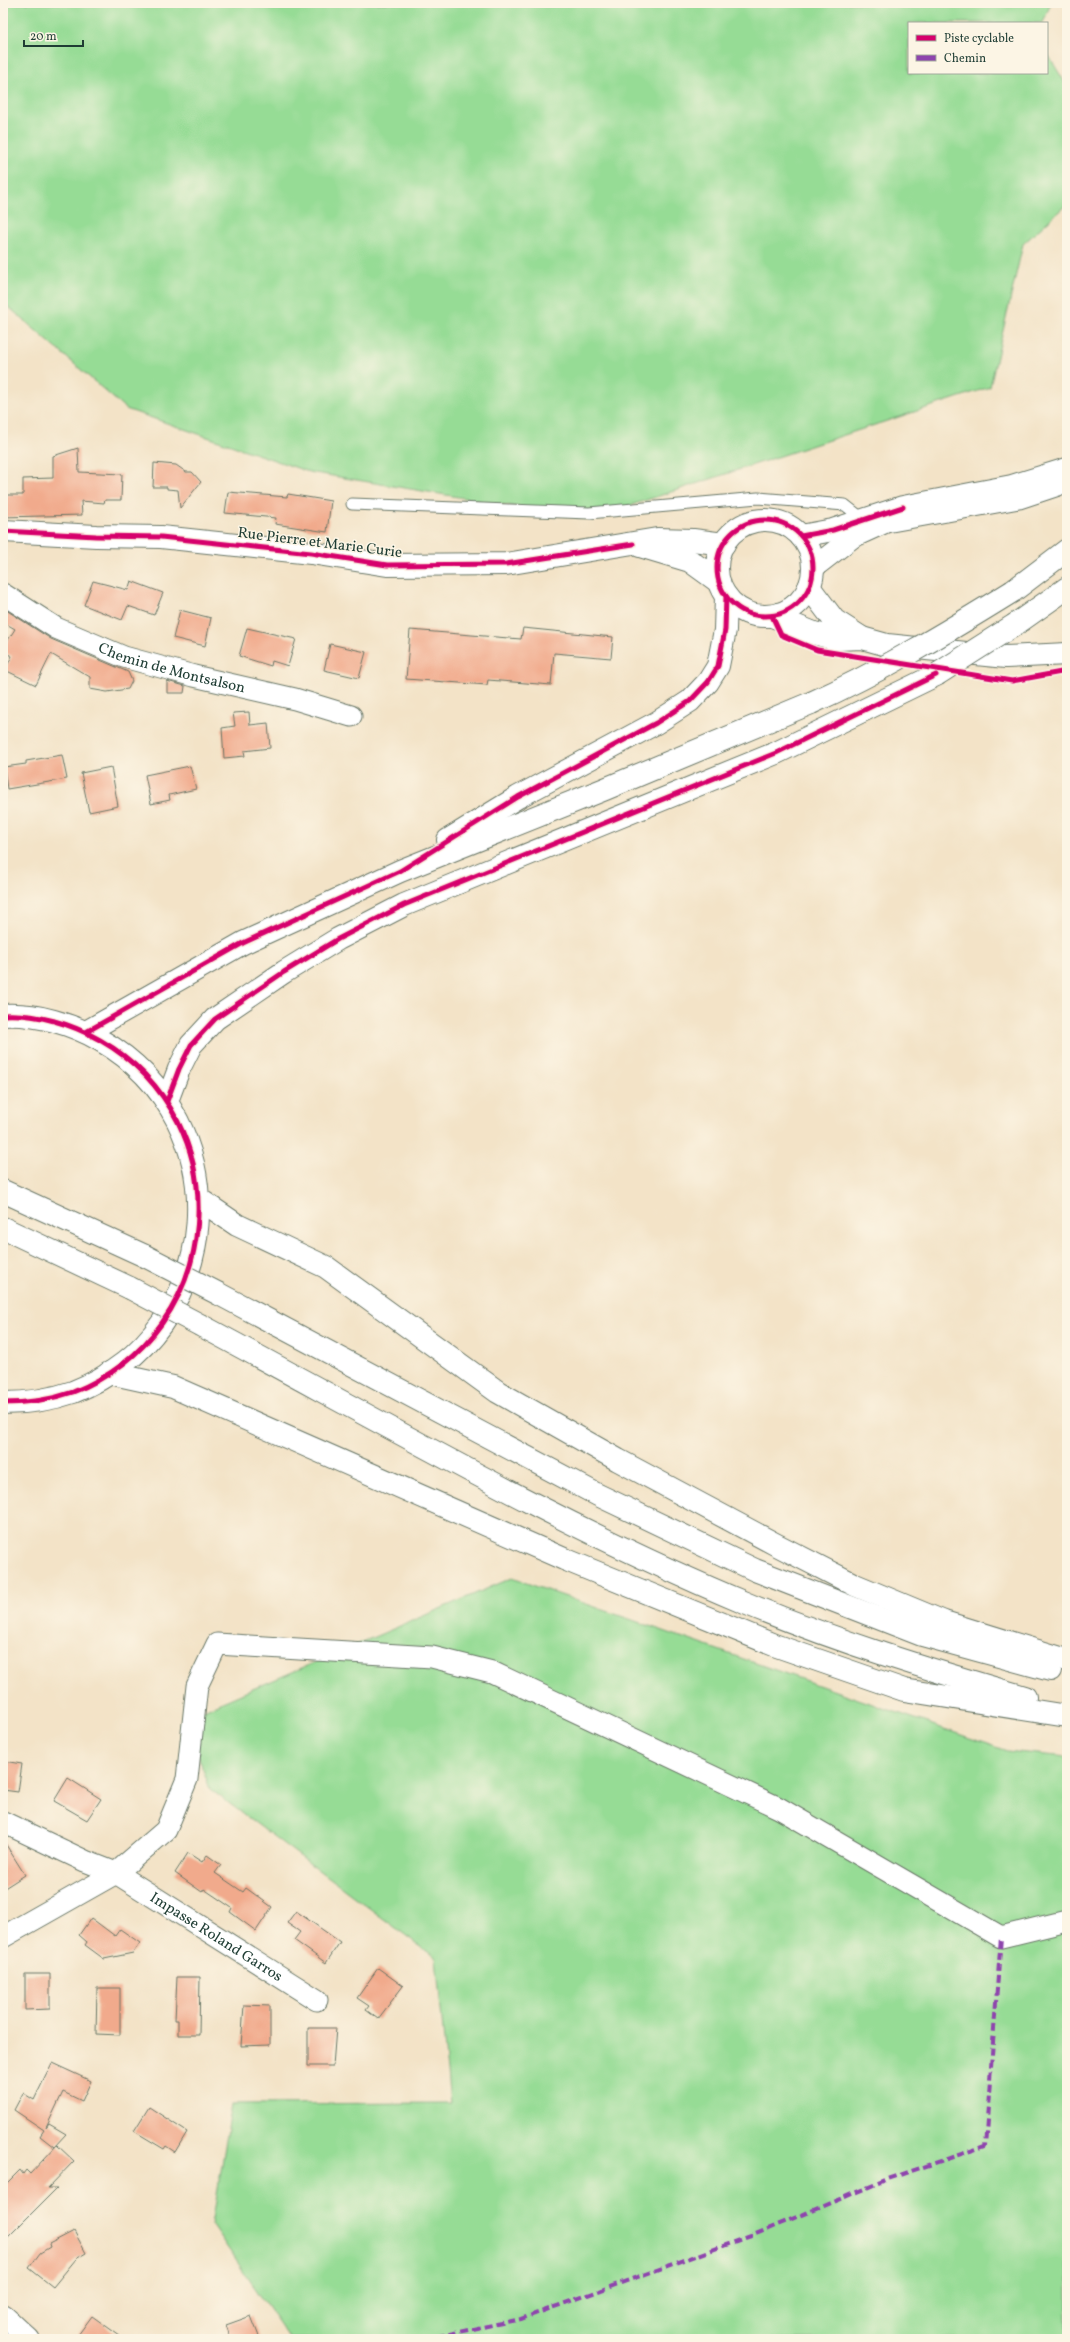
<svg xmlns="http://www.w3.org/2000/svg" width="1070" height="2342" font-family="Vollkorn,serif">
	<rect width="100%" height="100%" fill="#fcf5e5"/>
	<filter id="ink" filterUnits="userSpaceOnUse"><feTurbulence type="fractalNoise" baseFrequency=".025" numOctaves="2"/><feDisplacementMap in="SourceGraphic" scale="8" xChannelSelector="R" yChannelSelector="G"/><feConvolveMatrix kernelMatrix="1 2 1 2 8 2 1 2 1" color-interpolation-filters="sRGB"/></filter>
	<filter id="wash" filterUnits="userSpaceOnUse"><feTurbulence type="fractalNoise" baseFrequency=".012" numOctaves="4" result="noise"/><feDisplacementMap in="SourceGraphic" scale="16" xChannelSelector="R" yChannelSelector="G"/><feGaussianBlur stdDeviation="0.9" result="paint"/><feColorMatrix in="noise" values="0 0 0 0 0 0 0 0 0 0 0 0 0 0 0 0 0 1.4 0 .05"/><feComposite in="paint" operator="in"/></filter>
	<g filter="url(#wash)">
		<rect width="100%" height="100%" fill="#f3e3c7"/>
		<g fill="#96dc95" stroke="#5a8c64">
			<polygon points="3,3 1051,3 1043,23 909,23 909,73 1047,73 1047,53 1067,86 1067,204 1023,244 990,387 589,519 309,472 126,409 3,302"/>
			<polygon points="512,1578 1007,1751 1067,1757 1067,2339 290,2339 212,2225 232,2104 450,2103 436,1958 210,1789 185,1718"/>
		</g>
		<g id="blocks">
			<g fill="#f1aa8c">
				<polygon points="78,448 79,472 122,474 121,500 105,500 104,503 81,501 82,515 3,517 3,495 23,495 23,479 53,478 53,456"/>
				<polygon points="154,463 176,465 186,472 192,472 201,482 180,508 178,490 167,489 167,487 153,487"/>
				<polygon points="228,492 287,497 288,494 331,501 327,532 275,524 276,518 225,513"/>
				<polygon points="93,581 128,590 131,581 163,593 154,615 128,606 122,620 84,605"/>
				<polygon points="3,608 51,639 128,672 132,681 128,689 107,692 90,689 90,677 51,654 36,685 5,670 12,656 3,652 3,648 15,629 3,622"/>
				<polygon points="180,610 211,618 205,646 173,638"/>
				<polygon points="247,628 296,639 288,666 272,661 271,666 239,656"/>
				<polygon points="523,628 613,637 611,658 554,653 551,685 488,680 487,685 406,679 410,630 521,639"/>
				<polygon points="330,644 366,652 359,678 324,670"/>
				<polygon points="167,681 185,686 184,693 167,693"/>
				<polygon points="249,712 250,725 268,723 270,748 244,751 245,756 224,758 222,728 235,726 233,713"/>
				<polygon points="62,755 67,779 7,789 4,767 26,764 26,761"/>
				<polygon points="190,766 196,789 169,795 170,800 151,804 145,775"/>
				<polygon points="111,767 118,806 89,812 81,773"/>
				<polygon points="3,1761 22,1764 18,1792 3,1790"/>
				<polygon points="68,1778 101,1799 87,1820 54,1801"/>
				<polygon points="3,1840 25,1875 3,1889"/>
				<polygon points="188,1853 202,1862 207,1855 221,1865 215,1873 243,1892 246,1888 272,1907 256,1931 230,1912 232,1908 204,1889 202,1892 175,1873"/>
				<polygon points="296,1911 340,1942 326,1963 294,1940 300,1932 287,1923"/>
				<polygon points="91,1918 115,1936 120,1929 140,1943 133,1953 104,1959 85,1945 87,1942 79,1935"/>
				<polygon points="378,1968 403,1986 378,2019 366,2010 369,2006 357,1998"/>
				<polygon points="25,1974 50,1974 50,2009 25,2010"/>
				<polygon points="177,1977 200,1977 199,2035 178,2035 178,2020 175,2020"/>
				<polygon points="97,1988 120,1988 120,2035 96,2034"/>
				<polygon points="244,2005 270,2006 270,2045 241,2046"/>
				<polygon points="308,2028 336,2028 333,2066 308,2066"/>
				<polygon points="52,2063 91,2081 82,2101 63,2092 46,2128 49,2124 66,2134 54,2147 40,2136 44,2130 14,2110 23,2093 34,2100"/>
				<polygon points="149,2107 187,2132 175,2152 166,2146 164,2149 134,2131"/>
				<polygon points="57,2145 74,2161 48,2188 57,2188 3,2242 3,2187 20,2170 23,2174 26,2170 30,2174"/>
				<polygon points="74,2231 86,2253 76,2259 53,2287 29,2268 40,2253 50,2247 49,2244"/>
				<polygon points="92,2316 124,2339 75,2339"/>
				<polygon points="251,2316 260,2339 231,2339 226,2325"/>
			</g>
		</g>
	</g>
	<g filter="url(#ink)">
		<use href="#blocks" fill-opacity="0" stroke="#697767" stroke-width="1"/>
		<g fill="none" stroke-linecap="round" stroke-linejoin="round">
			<defs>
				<polyline id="lane" points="352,504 589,513 758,498 845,505 864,520"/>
				<g id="street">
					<polyline points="813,568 853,537 886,522 1019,498 1058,485 1067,477"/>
					<path id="s1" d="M3,594L56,628L124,657L194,676L295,699L351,716"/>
					<path id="s2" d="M3,1822L85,1861L116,1873L317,2000"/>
					<polyline points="3,1937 116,1873 166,1830 187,1779 197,1686 217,1644 432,1657 492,1672 779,1808 1001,1937 1067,1921"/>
					<polyline points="3,2315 29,2339"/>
				</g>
				<g id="secondary">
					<circle cx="765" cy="568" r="48"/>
					<polyline points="3,531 96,536 161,537 311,553 387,565 506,564 657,539 693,540 724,544"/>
					<polyline points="801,536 833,530 903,507 1012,486 1067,469"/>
					<polyline points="640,546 690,561 719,582"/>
					<polyline points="809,587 834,620 862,638"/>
					<polyline points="1013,591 1067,550"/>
					<polyline points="772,616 814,633 837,639 862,638 887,645 1006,657 1067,654"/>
					<polyline points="1016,624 1067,588"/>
					<polyline points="448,840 518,797 656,723 690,701 708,682 718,666 725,630 726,596"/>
					<polyline points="86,1032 243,943 400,871 605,789 811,703"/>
					<polyline points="167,1101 179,1069 191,1045 215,1019 284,972 338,939 404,905 776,753 936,675"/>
				</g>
				<path id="primary" d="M3,1015C36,1013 72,1024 100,1040C243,1122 226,1332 73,1392C50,1400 26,1403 3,1403"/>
				<g id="highway">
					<polyline points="3,1191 145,1256"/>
					<polyline points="199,1199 237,1225 326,1267 498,1392 618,1460 775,1544 855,1585 944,1622 1067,1660"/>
					<polyline points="3,1228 130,1288"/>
					<polyline points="219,1294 598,1495 755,1570 922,1635 1050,1670"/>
					<path d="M202,1326C380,1421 558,1525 745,1603C836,1641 930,1670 1025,1697"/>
					<polyline points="109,1373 173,1387 564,1559 774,1645 904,1690 1067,1716"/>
				</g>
			</defs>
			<use href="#lane" stroke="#697767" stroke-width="13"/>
			<use href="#street" stroke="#697767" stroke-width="23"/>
			<use href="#secondary" stroke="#697767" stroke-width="24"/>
			<use href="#primary" stroke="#697767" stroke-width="24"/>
			<use href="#highway" stroke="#697767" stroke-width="24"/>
			<use href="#lane" stroke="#fff" stroke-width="11"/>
			<use href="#street" stroke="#fff" stroke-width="21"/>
			<use href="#secondary" stroke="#fff" stroke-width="22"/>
			<use href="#primary" stroke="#fff" stroke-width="22"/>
			<use href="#highway" stroke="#fff" stroke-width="22"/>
			<defs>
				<g id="secondary-bridge">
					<polyline points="936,675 1016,624"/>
					<path d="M811,703C882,671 947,632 1013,591"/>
				</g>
				<g id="highway-bridge">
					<polyline points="145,1256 219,1294"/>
					<polyline points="130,1288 202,1326"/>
				</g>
			</defs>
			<use href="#secondary-bridge" stroke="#697767" stroke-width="24" stroke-linecap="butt"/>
			<use href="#highway-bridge" stroke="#697767" stroke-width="24" stroke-linecap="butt"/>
			<use href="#secondary-bridge" stroke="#fff" stroke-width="22"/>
			<use href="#highway-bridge" stroke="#fff" stroke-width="22"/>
			<polyline stroke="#8e44ad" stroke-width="4" stroke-dasharray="8 4" stroke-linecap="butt" points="425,2339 521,2319 751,2236 888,2179 985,2146 1001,1937"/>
			<defs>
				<g id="cycleway">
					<circle cx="765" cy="568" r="48"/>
					<polyline points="3,531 96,536 161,537 311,553 387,565 506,564 633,544"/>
					<polyline points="801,536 833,530 903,507"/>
					<polyline points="772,616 781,635 817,650 1012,681 1067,671"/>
					<path d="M3,1015C36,1013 72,1024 100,1040C243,1122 226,1332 73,1392C50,1400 26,1403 3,1403"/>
					<polyline points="86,1032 243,943 400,871 518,797 656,723 690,701 708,682 718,666 725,630 726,596"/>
					<polyline points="167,1101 179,1069 191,1045 215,1019 284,972 338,939 404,905 776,753 936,675"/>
				</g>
			</defs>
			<use href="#cycleway" stroke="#fcf5e5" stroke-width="8"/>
			<use href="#cycleway" stroke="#d6006c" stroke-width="5"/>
		</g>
	</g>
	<g text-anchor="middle" stroke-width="3" stroke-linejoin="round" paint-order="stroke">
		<g font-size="15" fill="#1f3d34" stroke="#fcf5e5">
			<text transform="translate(320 542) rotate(7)" y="5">Rue Pierre et Marie Curie</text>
			<text dy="5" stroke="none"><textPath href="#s1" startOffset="186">Chemin de Montsalson</textPath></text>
			<text dy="5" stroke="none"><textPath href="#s2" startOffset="243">Impasse Roland Garros</textPath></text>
		</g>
	</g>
	<rect width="1070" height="2342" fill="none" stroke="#fcf5e5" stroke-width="16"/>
	<rect x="908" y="22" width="140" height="52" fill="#fcf5e5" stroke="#a4ab9e"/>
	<rect x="916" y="35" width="20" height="6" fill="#d6006c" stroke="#a4ab9e"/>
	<text x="944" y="42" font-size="12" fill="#1f3d34">Piste cyclable</text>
	<rect x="916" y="55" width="20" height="6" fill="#8e44ad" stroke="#a4ab9e"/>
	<text x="944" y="62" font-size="12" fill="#1f3d34">Chemin</text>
	<path d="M24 40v6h59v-6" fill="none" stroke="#1f3d34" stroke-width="2"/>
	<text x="30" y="40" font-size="12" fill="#1f3d34" stroke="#fcf5e5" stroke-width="3" paint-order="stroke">20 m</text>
</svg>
